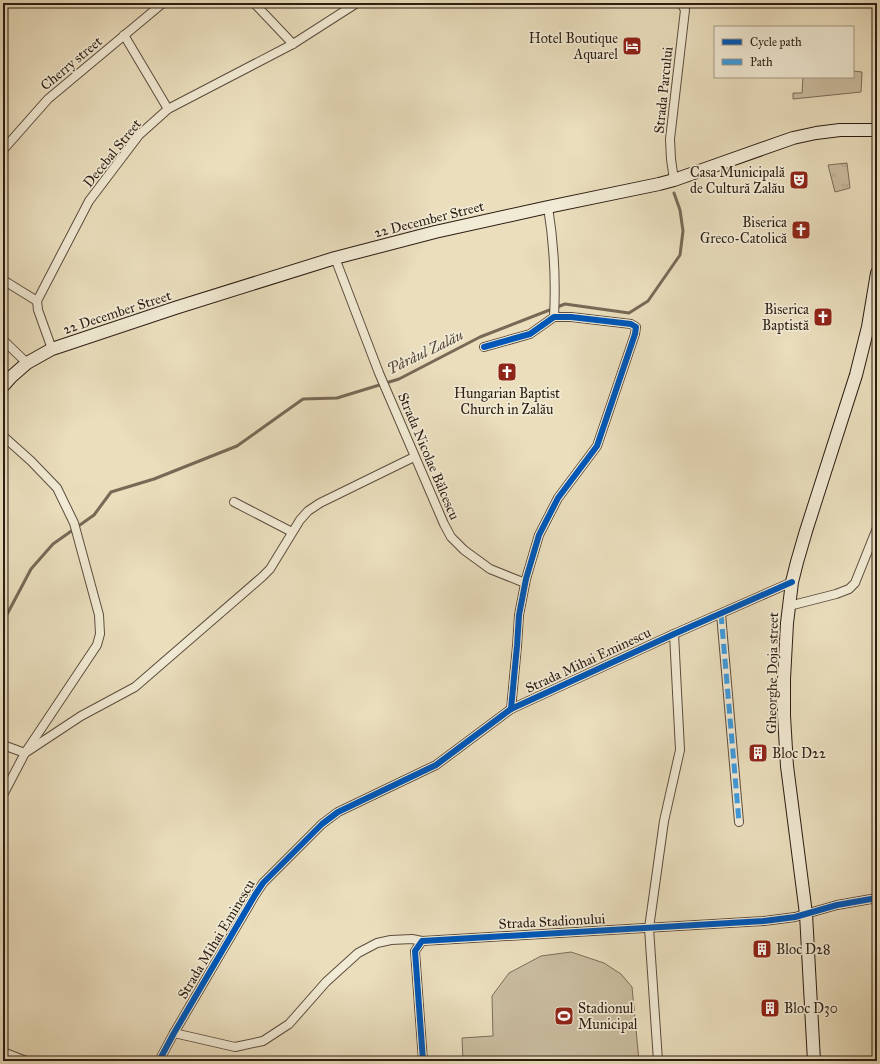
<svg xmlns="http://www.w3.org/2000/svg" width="880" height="1064" font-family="'IM FELL Great Primer',serif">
	<defs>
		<pattern id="grass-tufts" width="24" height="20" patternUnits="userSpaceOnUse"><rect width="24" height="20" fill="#cabda0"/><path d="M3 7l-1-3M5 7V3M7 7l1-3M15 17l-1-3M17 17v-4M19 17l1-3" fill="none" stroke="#aea289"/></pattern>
	</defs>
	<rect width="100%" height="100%" fill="#eadebd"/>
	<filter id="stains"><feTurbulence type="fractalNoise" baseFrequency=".005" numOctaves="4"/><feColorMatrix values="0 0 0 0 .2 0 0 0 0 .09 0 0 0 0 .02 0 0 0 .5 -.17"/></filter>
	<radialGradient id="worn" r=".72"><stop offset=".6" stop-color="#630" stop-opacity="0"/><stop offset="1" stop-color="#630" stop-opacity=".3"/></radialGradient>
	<polygon fill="url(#grass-tufts)" stroke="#7b6d5a" points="847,163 850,188 835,192 828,165"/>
	<g fill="#cabda0" stroke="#7b6d5a">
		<polygon points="853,71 862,72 861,92 793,99 793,93 802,93 803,77 853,77"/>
		<polygon points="571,952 604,963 621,974 632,987 639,1061 463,1061 462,1038 493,1036 492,996 509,973 541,956"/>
	</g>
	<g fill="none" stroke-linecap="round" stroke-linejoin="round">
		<polyline stroke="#776956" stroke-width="3" points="3,622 31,569 53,544 94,515 111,492 154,479 237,446 303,399 337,398 399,379 480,337 565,304 629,313 648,301 680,255 683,231 680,210 674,193"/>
		<defs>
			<g id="minor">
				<polyline points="254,3 293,44"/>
				<polyline points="124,35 168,109"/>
				<polyline points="3,150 48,99 163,3"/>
				<polyline points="674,180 671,159 670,139 685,10 681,3"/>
				<path d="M548,207C554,244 556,280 554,317"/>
				<polyline points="335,258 379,373 444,524 451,537 464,550 490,569 525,583"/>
				<polyline points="3,280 37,301"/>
				<polyline points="3,340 27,363"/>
				<polyline points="484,347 530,334 554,317 571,317 631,324 636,327 635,334 597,446 558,498 539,535 526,579 519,615 517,646 511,709"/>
				<polyline points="52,349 38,310 37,301 89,201 139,135 168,109 293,44 357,3"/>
				<polyline points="3,436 31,461 57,488 74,523 99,615 100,634 97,645 25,753 3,745"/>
				<polyline points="234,502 292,532"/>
				<polyline points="789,606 836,594 849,589 855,583 877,528"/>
				<polyline points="721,614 739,822"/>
				<polyline points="3,795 25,753 81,716 135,687 262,577 270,569 300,520 308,511 320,503 414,457"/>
				<polyline points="174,1033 235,1047 263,1041 289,1024 326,982 358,953 377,943 391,940 412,939 422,941"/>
				<polyline points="3,1052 26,1061"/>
				<polyline points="159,1061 174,1033 255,895 263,883 322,824 338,812 436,765 511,709 674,634 792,582"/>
				<polyline points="423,1061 415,951 422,941 764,921 795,917 837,905 877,898"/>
				<polyline points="658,1061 649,928 664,821 680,750 674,634"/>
			</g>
			<g id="secondary">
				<polyline points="3,386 11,377 27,363 52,349 175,308 335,258 435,232 548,207 659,184 674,180 793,138 816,133 840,130 877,130"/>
				<polyline points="814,1061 806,914 787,766 784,716 784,679 787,623 792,582 797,562 806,531 856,375 868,327 877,273"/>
			</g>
		</defs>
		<use href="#minor" stroke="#5c4d3e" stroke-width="10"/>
		<use href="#secondary" stroke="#2c1d13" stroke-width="14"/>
		<use href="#minor" stroke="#f1ead4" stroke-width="8"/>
		<use href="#secondary" stroke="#f1ead4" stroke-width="12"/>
		<polyline stroke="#3d9bde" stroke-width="5" stroke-dasharray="10 5" stroke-linecap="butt" points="721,614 739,822"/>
		<defs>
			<g id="cycleway">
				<polyline points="484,347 530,334 554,317 571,317 631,324 636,327 635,334 597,446 558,498 539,535 526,579 519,615 517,646 511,709"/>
				<polyline points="159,1061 174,1033 255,895 263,883 322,824 338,812 436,765 511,709 674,634 792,582"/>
				<polyline points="423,1061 415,951 422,941 764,921 795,917 837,905 877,898"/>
			</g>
		</defs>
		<use href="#cycleway" stroke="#f1ead4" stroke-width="8"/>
		<use href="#cycleway" stroke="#0057b8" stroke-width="6"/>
	</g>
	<defs>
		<symbol id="hotel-square" viewBox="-11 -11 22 22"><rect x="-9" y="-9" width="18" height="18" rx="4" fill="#8f2418" stroke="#f1ead4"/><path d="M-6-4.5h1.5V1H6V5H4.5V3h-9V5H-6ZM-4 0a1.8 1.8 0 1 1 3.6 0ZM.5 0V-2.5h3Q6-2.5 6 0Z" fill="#fff"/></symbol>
		<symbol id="theatre-square" viewBox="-11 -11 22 22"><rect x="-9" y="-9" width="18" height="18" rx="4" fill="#8f2418" stroke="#f1ead4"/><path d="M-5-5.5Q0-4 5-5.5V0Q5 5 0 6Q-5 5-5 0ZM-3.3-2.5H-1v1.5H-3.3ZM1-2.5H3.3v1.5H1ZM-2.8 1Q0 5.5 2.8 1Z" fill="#fff"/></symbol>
		<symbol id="church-square" viewBox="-11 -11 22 22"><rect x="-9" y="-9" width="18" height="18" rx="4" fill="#8f2418" stroke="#f1ead4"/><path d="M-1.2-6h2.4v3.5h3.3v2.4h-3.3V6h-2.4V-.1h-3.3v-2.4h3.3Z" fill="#fff"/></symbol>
		<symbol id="building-square" viewBox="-11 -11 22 22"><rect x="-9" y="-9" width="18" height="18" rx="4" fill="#8f2418" stroke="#f1ead4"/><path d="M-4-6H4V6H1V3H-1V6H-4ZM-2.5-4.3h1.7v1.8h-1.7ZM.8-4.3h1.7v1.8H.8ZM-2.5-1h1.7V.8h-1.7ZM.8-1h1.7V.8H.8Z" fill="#fff"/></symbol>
		<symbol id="stadium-square" viewBox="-11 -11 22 22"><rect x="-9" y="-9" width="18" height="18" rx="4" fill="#8f2418" stroke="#f1ead4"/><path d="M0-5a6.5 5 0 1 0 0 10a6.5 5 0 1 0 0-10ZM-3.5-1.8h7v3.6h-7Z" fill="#fff"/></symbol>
	</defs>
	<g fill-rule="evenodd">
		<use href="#hotel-square" x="621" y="35" width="22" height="22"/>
		<use href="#theatre-square" x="788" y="169" width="22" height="22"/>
		<use href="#church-square" x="790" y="219" width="22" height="22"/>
		<use href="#church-square" x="812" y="306" width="22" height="22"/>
		<use href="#church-square" x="496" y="361" width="22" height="22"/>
		<use href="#building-square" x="747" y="742" width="22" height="22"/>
		<use href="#building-square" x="751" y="938" width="22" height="22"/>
		<use href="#building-square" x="759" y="997" width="22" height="22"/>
		<use href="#stadium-square" x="553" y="1005" width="22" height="22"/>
	</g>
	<g text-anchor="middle" stroke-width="3.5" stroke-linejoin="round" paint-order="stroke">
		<g font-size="14" fill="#2c1d13" stroke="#f1ead4" text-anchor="end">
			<text x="618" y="43">Hotel Boutique<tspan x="618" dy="16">Aquarel</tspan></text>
			<text x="785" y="177">Casa Municipală<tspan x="785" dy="16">de Cultură Zalău</tspan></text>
			<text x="787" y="227">Biserica<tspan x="787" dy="16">Greco-Catolică</tspan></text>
			<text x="809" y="314">Biserica<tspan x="809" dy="16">Baptistă</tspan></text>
			<text x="507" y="398" text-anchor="middle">Hungarian Baptist<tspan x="507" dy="16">Church in Zalău</tspan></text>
			<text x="772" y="758" text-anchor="start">Bloc D22</text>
			<text x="776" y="954" text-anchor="start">Bloc D28</text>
			<text x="578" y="1013" text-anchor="start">Stadionul<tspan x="578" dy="16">Municipal</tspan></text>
			<text x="784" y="1013" text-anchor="start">Bloc D30</text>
		</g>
		<g font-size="14" fill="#2c1d13" stroke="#f1ead4">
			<text transform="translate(71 63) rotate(-40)" y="5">Cherry street</text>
			<text transform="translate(663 90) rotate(-84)" y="5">Strada Parcului</text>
			<text transform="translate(112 153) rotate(-51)" y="5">Decebal Street</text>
			<text transform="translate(429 219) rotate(-14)" y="5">22 December Street</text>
			<text transform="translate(117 312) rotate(-18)" y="5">22 December Street</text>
			<text transform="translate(429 456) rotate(67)" y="5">Strada Nicolae Bălcescu</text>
			<text transform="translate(588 660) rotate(-25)" y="5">Strada Mihai Eminescu</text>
			<text transform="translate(772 673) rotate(-89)" y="5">Gheorghe Doja street</text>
			<text transform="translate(552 921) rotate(-3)" y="5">Strada Stadionului</text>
			<text transform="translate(216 939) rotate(-59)" y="5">Strada Mihai Eminescu</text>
		</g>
		<g font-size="15" font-style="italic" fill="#58493a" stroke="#f1ead4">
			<text transform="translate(425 352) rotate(-26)" y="5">Pârâul Zalău</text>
		</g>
	</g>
	<rect width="880" height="1064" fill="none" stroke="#eadebd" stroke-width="16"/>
	<rect x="4" y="4" width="872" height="1056" fill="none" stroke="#2c1d13" stroke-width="2"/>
	<rect x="8" y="8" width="864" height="1048" fill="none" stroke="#2c1d13"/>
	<rect x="714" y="26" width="140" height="52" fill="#f1ead4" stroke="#a29887"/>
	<rect x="722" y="39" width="20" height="6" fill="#0057b8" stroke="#a29887"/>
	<text x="750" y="46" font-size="12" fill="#2c1d13">Cycle path</text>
	<rect x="722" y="59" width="20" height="6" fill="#3d9bde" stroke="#a29887"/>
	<text x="750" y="66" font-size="12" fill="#2c1d13">Path</text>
	<rect width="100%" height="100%" filter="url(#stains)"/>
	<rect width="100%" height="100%" fill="url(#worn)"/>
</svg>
